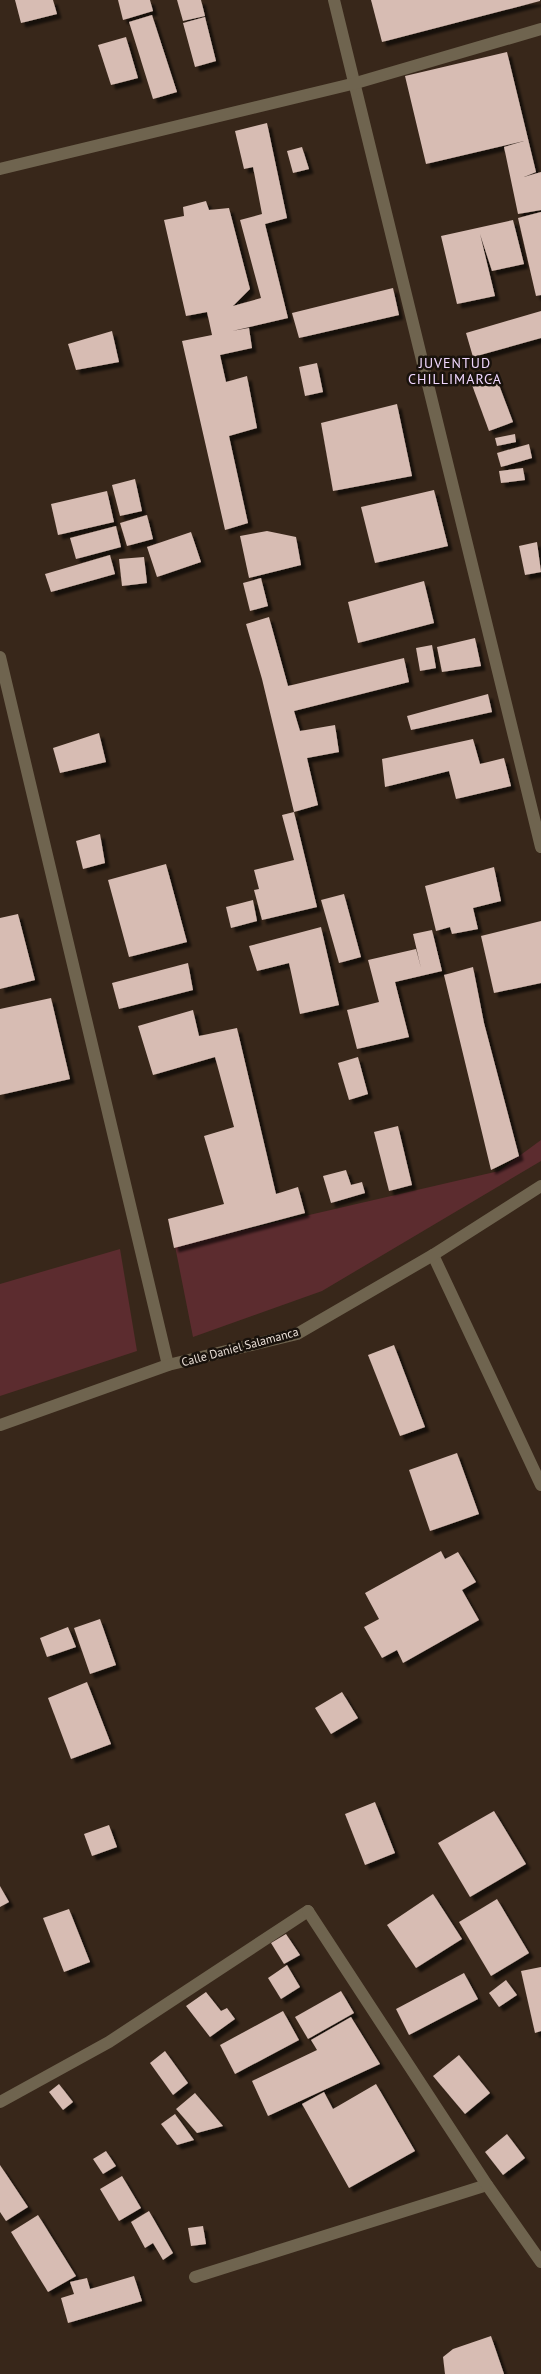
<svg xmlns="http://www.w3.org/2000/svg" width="541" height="2374" font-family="'PT Sans',sans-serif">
	<defs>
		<filter id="shadow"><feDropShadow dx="4.5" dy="4.5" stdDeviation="1" flood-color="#0009"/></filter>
	</defs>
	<rect width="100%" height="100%" fill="#38271a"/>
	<g fill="#5c2c2f">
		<polygon points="541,1140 541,1161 322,1291 193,1337 175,1246 499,1171"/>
		<polygon points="120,1249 137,1351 0,1396 0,1284"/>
	</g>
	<g fill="#d7bcb3" filter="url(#shadow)">
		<polygon points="15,0 53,0 57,14 21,23"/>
		<polygon points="118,0 150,0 153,11 123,20"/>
		<polygon points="177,0 201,0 205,16 183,21"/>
		<polygon points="371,0 540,0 540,1 382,42"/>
		<polygon points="152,15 177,92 153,99 129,22"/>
		<polygon points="205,17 216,61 195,67 183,23"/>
		<polygon points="126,37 138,78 111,85 98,45"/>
		<polygon points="507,52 536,172 524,177 541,172 541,210 518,214 504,147 524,141 426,164 405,76"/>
		<polygon points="267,123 287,218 265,224 288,318 232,331 249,328 252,348 220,355 226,382 247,376 257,428 229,436 248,523 225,530 182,341 212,335 207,312 186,316 164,220 184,216 183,207 206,201 209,210 229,208 250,289 233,306 261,298 240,220 262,214 253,167 244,169 235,131"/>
		<polygon points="302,147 309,169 293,173 287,151"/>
		<polygon points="541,212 541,295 536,296 518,218"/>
		<polygon points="513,220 524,264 492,271 480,234 495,296 457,304 441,236"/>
		<polygon points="393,288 399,315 299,338 292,313"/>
		<polygon points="541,311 541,338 473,357 466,333"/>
		<polygon points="112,331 119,362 76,370 68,344"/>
		<polygon points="317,363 323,392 305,396 299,367"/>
		<polygon points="496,377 513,422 489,431 472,385"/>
		<polygon points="397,404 412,476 333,491 321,423"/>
		<polygon points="515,434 516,442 497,446 495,438"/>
		<polygon points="529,444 532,458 501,467 497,453"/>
		<polygon points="523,468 525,480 501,483 499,471"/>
		<polygon points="135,479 142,511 120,516 112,485"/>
		<polygon points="434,490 448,546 375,563 361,507"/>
		<polygon points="107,491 114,522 58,535 51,504"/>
		<polygon points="147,515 153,539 127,546 120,523"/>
		<polygon points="116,526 121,547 76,559 70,538"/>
		<polygon points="267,531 296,537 301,565 249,578 240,536"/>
		<polygon points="191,532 201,562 157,577 147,547"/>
		<polygon points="537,542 541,572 525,575 519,546"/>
		<polygon points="110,555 115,574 51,592 45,574"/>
		<polygon points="144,557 147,583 122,586 119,559"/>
		<polygon points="261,578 268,606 250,611 243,583"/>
		<polygon points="424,581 434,623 358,643 348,602"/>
		<polygon points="269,617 288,686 404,658 409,682 294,711 300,731 335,725 339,752 307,758 318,805 294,812 262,679 246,624"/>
		<polygon points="475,638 481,666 442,672 437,647"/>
		<polygon points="432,645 436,668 420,671 416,648"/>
		<polygon points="488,694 492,712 411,730 407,716"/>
		<polygon points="99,733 106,762 60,773 53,748"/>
		<polygon points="473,739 480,764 504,758 511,786 456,799 449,771 385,787 382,759"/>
		<polygon points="294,812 317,907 262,920 254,890 259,889 254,870 294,860 282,815"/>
		<polygon points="100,834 105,863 83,869 76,841"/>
		<polygon points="166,864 187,942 129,957 108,880"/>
		<polygon points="494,867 501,901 473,908 478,929 452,934 450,927 436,931 425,886"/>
		<polygon points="344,894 361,957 339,963 321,900"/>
		<polygon points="253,900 257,921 231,928 226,907"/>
		<polygon points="18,914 35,980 0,989 0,918"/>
		<polygon points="541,921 541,983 494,993 481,936"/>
		<polygon points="321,927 339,1005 300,1014 289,963 257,971 249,946"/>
		<polygon points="432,930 442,971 395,982 409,1037 357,1049 347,1010 379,1002 368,960 416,949 421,968 413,934"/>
		<polygon points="188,963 193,990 119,1009 112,983"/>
		<polygon points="473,967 484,1023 519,1156 491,1170 444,975"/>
		<polygon points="51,998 70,1079 0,1095 0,1009"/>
		<polygon points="193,1010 199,1036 237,1028 276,1194 298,1187 305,1213 174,1248 168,1219 224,1204 204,1136 234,1127 215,1057 153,1075 138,1026"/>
		<polygon points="358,1057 368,1094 349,1100 338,1063"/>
		<polygon points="398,1126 412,1185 389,1191 374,1132"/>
		<polygon points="346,1170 351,1185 362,1182 365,1193 331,1203 323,1176"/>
		<polygon points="394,1345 425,1427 400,1436 368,1355"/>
		<polygon points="457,1453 479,1514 430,1531 409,1470"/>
		<polygon points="441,1551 445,1559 458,1552 476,1582 462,1590 479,1620 403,1663 397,1650 382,1658 364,1627 379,1619 365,1593"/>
		<polygon points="100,1619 116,1665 90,1674 74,1628"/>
		<polygon points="68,1627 76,1647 47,1657 40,1638"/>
		<polygon points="87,1682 111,1744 71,1759 48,1698"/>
		<polygon points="342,1692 358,1718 331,1734 315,1708"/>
		<polygon points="375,1802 395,1853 365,1865 345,1814"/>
		<polygon points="494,1811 526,1864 470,1897 438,1843"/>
		<polygon points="109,1825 117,1847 92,1856 84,1834"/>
		<polygon points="0,1886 9,1902 0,1907"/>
		<polygon points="433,1894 462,1939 416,1968 387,1925"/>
		<polygon points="497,1899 529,1953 491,1976 459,1922"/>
		<polygon points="69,1909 90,1962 64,1972 43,1918"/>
		<polygon points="286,1934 300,1955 284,1964 271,1943"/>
		<polygon points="287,1965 300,1987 281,1999 268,1978"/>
		<polygon points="541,1967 541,2031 535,2033 521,1971"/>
		<polygon points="464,1973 478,1999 409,2035 396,2009"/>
		<polygon points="506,1980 517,1995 499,2007 489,1993"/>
		<polygon points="341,1991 354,2013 308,2039 295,2017"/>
		<polygon points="206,1992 221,2011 227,2008 235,2019 210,2037 186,2006"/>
		<polygon points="283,2011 299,2040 235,2074 220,2045"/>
		<polygon points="351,2017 380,2064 268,2116 252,2081 317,2050 311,2040"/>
		<polygon points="165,2051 188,2083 173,2095 150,2063"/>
		<polygon points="459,2055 490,2093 465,2114 433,2076"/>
		<polygon points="59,2084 73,2102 63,2110 49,2092"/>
		<polygon points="376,2084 415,2151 349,2188 302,2104 324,2092 333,2109"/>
		<polygon points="195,2093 223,2126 197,2133 176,2109"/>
		<polygon points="175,2114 194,2140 177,2145 161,2124"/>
		<polygon points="507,2134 525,2158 503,2175 485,2152"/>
		<polygon points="106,2151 116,2166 103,2174 93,2159"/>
		<polygon points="0,2165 28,2207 6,2221 0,2212"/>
		<polygon points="122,2176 141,2208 119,2221 100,2189"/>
		<polygon points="149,2211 173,2253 163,2260 153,2243 145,2248 131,2222"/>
		<polygon points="38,2215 76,2276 48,2292 11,2232"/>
		<polygon points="203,2226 206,2244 191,2246 188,2228"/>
		<polygon points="134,2276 142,2301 68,2323 61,2298 74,2294 70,2282 87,2278 90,2289"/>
		<polygon points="491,2336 504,2374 445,2374 443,2357 453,2349"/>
	</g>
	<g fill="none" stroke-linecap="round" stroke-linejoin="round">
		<g stroke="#6f644f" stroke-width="12">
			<polyline points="0,2102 109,2042 308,1911"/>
			<polyline points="195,2277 487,2185"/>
		</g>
		<g stroke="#6f644f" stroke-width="12">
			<polyline points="334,0 541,847"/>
			<polyline points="0,169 356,83 541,29"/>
			<polyline points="0,657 168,1365"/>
			<polyline points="433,1255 541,1485"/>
			<polyline points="0,1425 168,1365 297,1334 433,1255 541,1186"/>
			<polyline points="308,1911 487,2185 541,2262"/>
		</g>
	</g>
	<g text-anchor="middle" stroke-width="5" stroke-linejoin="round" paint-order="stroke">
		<g font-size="12" fill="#eadfd7" stroke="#19120c">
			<text transform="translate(240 1347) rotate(-15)" y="4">Calle Daniel Salamanca</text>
		</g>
		<g font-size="14" letter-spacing="1" fill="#f0d7ff" stroke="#19120c">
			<text x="455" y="368">JUVENTUD<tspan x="455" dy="16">CHILLIMARCA</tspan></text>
		</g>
	</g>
</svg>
